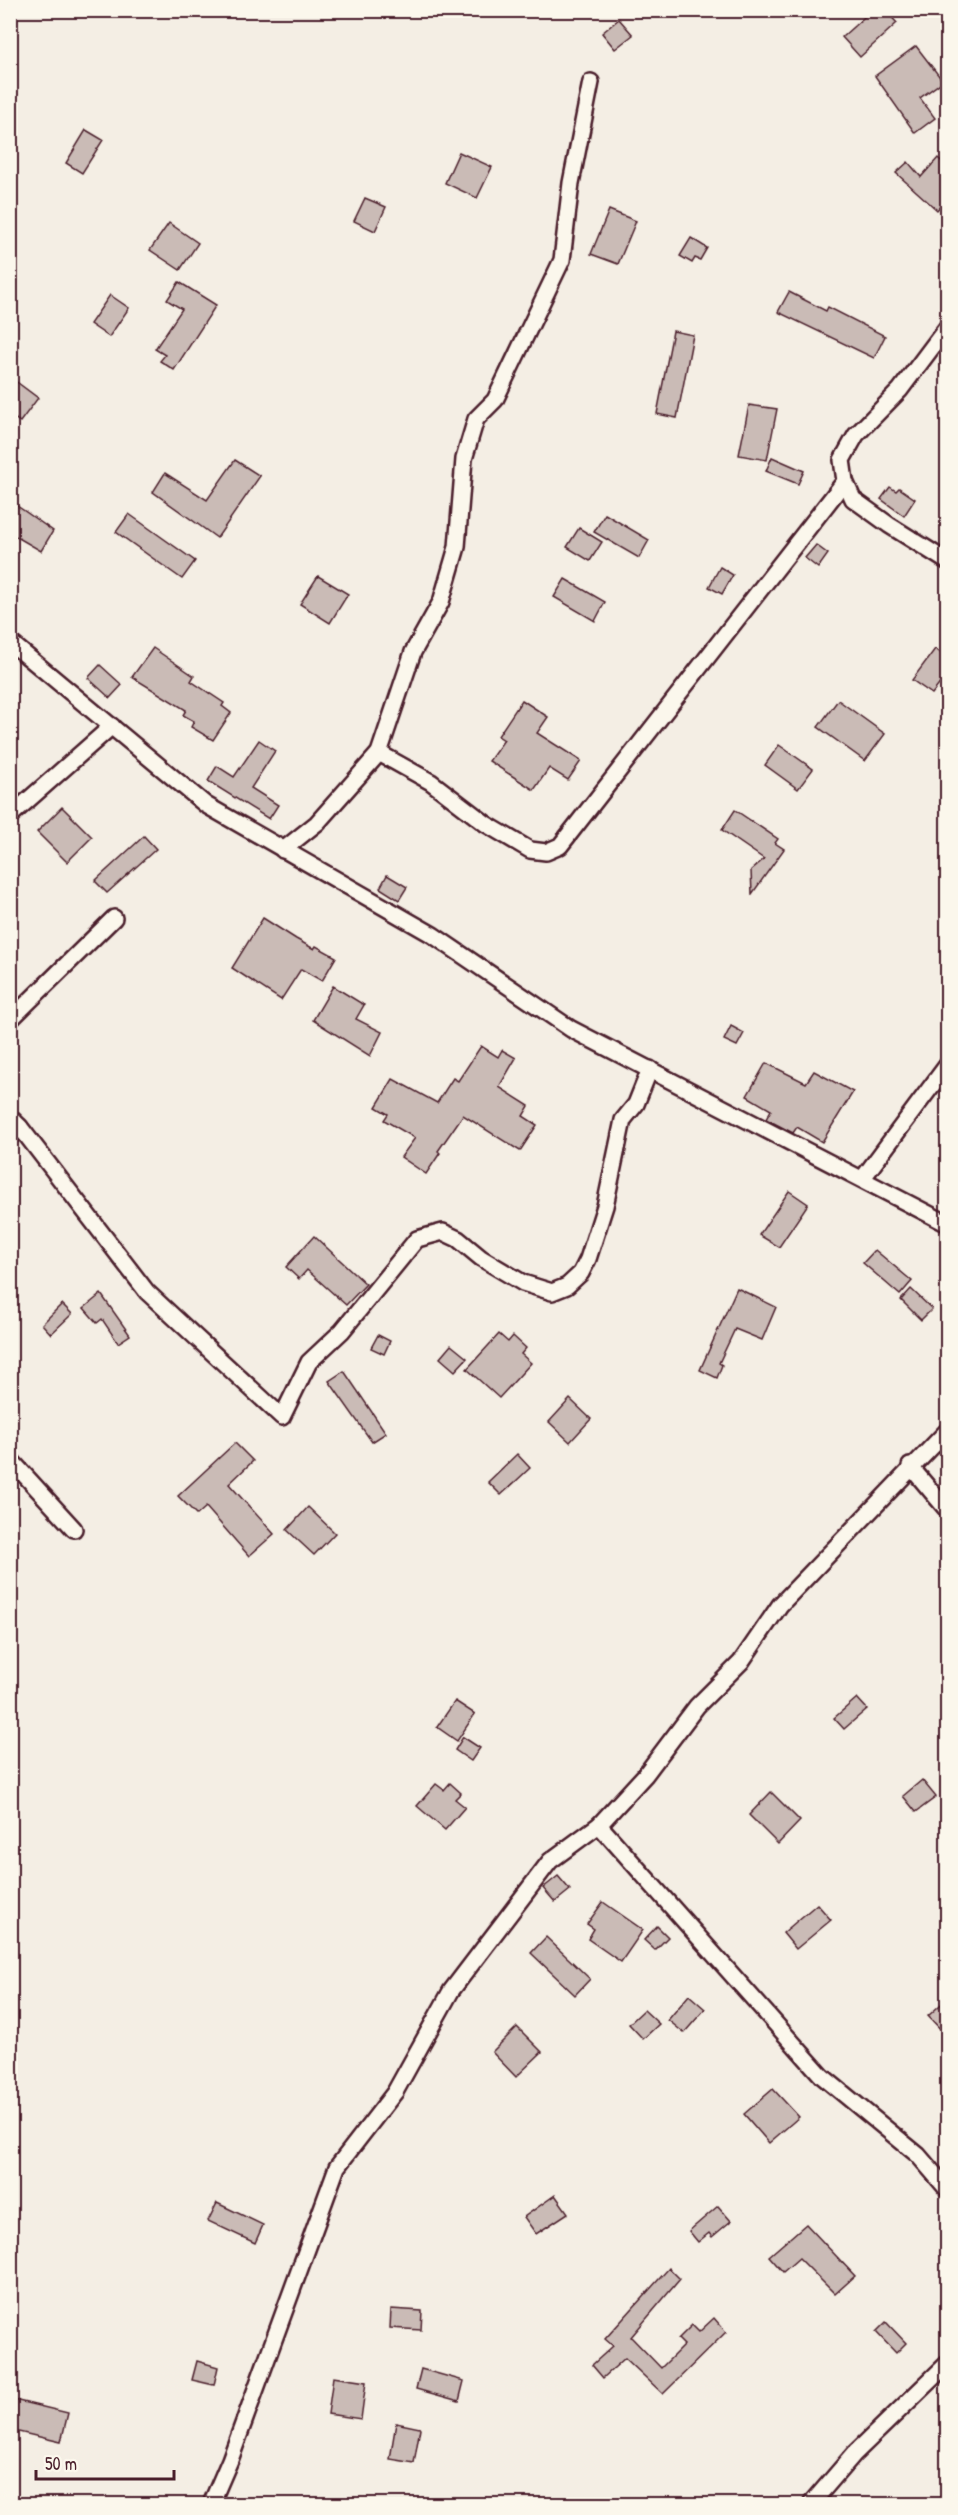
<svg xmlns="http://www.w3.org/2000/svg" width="958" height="2515" font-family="'Patrick Hand',sans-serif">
	<rect width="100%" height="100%" fill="#f4eee4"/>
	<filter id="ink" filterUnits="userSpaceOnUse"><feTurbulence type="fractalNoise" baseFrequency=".0167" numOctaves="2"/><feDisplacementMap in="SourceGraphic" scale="12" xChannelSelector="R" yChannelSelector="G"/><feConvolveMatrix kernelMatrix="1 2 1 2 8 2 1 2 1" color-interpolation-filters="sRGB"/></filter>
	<g filter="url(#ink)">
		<g fill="#cabbb6" stroke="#4a1f2b" stroke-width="1.5">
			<polygon points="872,10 885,10 897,23 860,57 842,37"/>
			<polygon points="619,19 633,35 615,49 602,33"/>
			<polygon points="916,46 943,81 920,98 935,118 915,133 875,76"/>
			<polygon points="86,130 103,140 82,173 66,163"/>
			<polygon points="459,152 492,167 477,198 445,183"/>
			<polygon points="938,158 948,167 948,207 943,203 937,210 896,173 908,162 921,177"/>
			<polygon points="365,198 386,207 375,231 354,221"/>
			<polygon points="609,210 636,221 618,264 591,254"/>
			<polygon points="169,223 198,243 180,270 150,250"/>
			<polygon points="691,238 707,248 700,260 695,258 692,263 680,256"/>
			<polygon points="179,282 216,305 174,370 160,361 165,355 155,349 182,309 167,300"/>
			<polygon points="789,292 826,311 828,307 885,336 874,358 778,312"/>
			<polygon points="110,295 129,308 109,337 90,324"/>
			<polygon points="673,331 693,335 677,418 657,414"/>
			<polygon points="10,377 38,398 20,422 10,415"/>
			<polygon points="749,405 777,409 767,460 739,455"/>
			<polygon points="772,457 804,471 798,484 766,471"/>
			<polygon points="235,460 260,476 217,538 153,492 165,473 207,500"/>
			<polygon points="890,487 896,491 899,488 915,499 904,516 881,499"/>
			<polygon points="10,501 53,531 41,551 10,533"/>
			<polygon points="129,514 195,561 182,579 116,532"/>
			<polygon points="605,514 649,540 639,558 594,532"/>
			<polygon points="579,528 602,542 590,561 567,547"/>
			<polygon points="816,545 828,554 818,568 805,558"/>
			<polygon points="720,567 733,575 722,594 709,587"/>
			<polygon points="318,576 348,594 330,623 300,604"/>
			<polygon points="565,579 605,602 595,621 554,597"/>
			<polygon points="153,648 194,676 191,681 224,703 222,706 231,713 213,740 191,727 194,721 183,715 186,710 132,677"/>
			<polygon points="935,649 948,658 948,673 932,694 912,680"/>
			<polygon points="100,665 122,685 110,698 88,678"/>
			<polygon points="522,700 548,717 537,733 581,761 568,780 549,768 534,790 489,761 504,740 498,736"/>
			<polygon points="838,700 885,734 865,761 818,727"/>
			<polygon points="259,740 275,751 251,788 278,805 269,819 208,781 217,766 234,777"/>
			<polygon points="779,745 813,769 798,789 765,765"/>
			<polygon points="62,807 92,837 67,862 37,832"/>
			<polygon points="735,810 778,839 775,843 784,849 752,894 751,870 764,859 722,830"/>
			<polygon points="144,836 156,849 107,893 95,881"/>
			<polygon points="387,875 407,887 399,900 380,888"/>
			<polygon points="263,918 296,939 314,949 316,946 336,957 322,981 301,969 281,1000 232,968"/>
			<polygon points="333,986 364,1005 356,1019 382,1032 370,1056 313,1020"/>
			<polygon points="731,1026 744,1033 737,1046 724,1040"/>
			<polygon points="481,1046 498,1057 502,1050 516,1058 499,1087 529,1106 523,1116 537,1125 520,1151 463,1115 438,1151 440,1153 426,1174 401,1157 415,1138 384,1120 388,1114 376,1107 393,1079 437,1103 453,1078 458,1081"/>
			<polygon points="766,1063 806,1083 814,1071 853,1092 822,1142 797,1127 793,1133 766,1119 771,1110 747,1096"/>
			<polygon points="789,1191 808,1204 779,1247 759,1235"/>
			<polygon points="314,1236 366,1284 346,1305 307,1270 299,1279 286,1267"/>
			<polygon points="875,1250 912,1281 900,1295 863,1263"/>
			<polygon points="737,1288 776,1307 762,1340 735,1329 719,1363 722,1365 717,1378 700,1370"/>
			<polygon points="911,1289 932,1309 921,1320 901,1300"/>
			<polygon points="101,1294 130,1335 118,1343 102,1319 97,1323 84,1308"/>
			<polygon points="62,1304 72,1314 51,1334 42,1324"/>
			<polygon points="499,1334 508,1342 513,1336 526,1348 521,1354 531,1363 499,1398 467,1369"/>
			<polygon points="378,1335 390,1341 384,1354 371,1348"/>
			<polygon points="451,1345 467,1358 455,1371 440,1358"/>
			<polygon points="344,1371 386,1433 372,1442 329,1381"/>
			<polygon points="570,1399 591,1419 570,1442 549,1422"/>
			<polygon points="235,1443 253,1461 229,1484 274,1534 249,1556 206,1507 197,1515 178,1496"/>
			<polygon points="517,1454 530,1468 501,1495 488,1482"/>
			<polygon points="308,1507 335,1533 314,1555 287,1530"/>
			<polygon points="857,1698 867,1709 844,1729 834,1718"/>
			<polygon points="455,1701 475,1714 457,1741 437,1727"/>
			<polygon points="463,1737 480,1748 471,1761 455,1750"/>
			<polygon points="922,1780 936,1797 916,1812 903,1796"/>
			<polygon points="450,1783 461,1793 455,1799 465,1807 445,1830 417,1806 436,1784 444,1790"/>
			<polygon points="771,1792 800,1821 778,1844 749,1815"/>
			<polygon points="558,1876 570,1890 555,1902 543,1888"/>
			<polygon points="603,1902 643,1930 621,1962 588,1939 594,1929 587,1924"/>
			<polygon points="817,1904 831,1920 796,1949 783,1933"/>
			<polygon points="657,1926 668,1937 655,1950 644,1940"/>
			<polygon points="546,1937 590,1979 575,1995 531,1953"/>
			<polygon points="689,1995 705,2009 684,2033 668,2020"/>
			<polygon points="948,1998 948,2037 928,2016"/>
			<polygon points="644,2010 659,2024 643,2039 629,2024"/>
			<polygon points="517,2027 542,2052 516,2077 492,2052"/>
			<polygon points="773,2089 799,2117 769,2143 744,2114"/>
			<polygon points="555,2195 568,2213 536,2234 524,2217"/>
			<polygon points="217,2203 263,2225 255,2243 208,2221"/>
			<polygon points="718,2206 731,2221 712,2237 709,2233 698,2242 689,2231"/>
			<polygon points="806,2224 855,2276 835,2294 799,2258 783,2272 769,2256"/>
			<polygon points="669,2268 680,2279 631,2337 661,2368 684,2345 678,2339 692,2325 699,2332 714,2318 726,2332 663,2394 625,2358 603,2378 592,2365 613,2346 605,2339"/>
			<polygon points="391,2309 422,2311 421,2330 390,2328"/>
			<polygon points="886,2322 906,2343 896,2353 876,2332"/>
			<polygon points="197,2361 218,2367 214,2385 192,2380"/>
			<polygon points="421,2369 464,2381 459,2401 416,2389"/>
			<polygon points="333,2377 366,2382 361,2419 328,2414"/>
			<polygon points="10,2399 68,2413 61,2442 10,2430"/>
			<polygon points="396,2423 420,2428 414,2463 390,2459"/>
		</g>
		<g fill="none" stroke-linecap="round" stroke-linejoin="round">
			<defs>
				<g id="minor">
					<polyline points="948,326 900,390 856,435 842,460 845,481 853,499 889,525 948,562"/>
					<polyline points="10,642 206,805 433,935 571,1029 948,1224"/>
					<polyline points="379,753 431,782 486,824 530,850 546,852 560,846 845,481"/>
					<polyline points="10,816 112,726"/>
					<polyline points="283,850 317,823 379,753 413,652 441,602 457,547 464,459 476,419 495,400 562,260 571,183 591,82"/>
					<polyline points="10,1020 114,918"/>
					<polyline points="10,1117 20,1127 10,1137"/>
					<polyline points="20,1127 147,1292 282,1417 309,1362 342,1331 417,1239 443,1232 458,1239 481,1258 523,1283 552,1292 567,1286 581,1273 588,1259 605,1206 623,1120 636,1104 650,1069"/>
					<polyline points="863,1178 948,1064"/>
					<polyline points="10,1459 74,1529"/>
					<polyline points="910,1466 948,1511"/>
					<polyline points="599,1825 822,2076 918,2155 948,2190"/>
					<polyline points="211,2504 230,2460 337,2167 395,2092 451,1991 550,1861 599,1825 645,1775 697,1706 741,1662 780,1605 948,1430"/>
					<polyline points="811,2504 854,2454 948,2363"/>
				</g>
			</defs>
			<use href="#minor" stroke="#4a1f2b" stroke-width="20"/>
			<use href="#minor" stroke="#fbf7ec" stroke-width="15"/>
		</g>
	</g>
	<rect width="958" height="2515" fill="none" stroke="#fbf7ec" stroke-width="36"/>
	<rect x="18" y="18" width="922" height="2479" fill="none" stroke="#4a1f2b" stroke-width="2" filter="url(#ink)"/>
	<path d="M36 2470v9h138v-9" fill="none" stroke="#4a1f2b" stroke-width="3"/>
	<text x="45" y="2470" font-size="18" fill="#4a1f2b" stroke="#fbf7ec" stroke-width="4.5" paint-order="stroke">50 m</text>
</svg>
